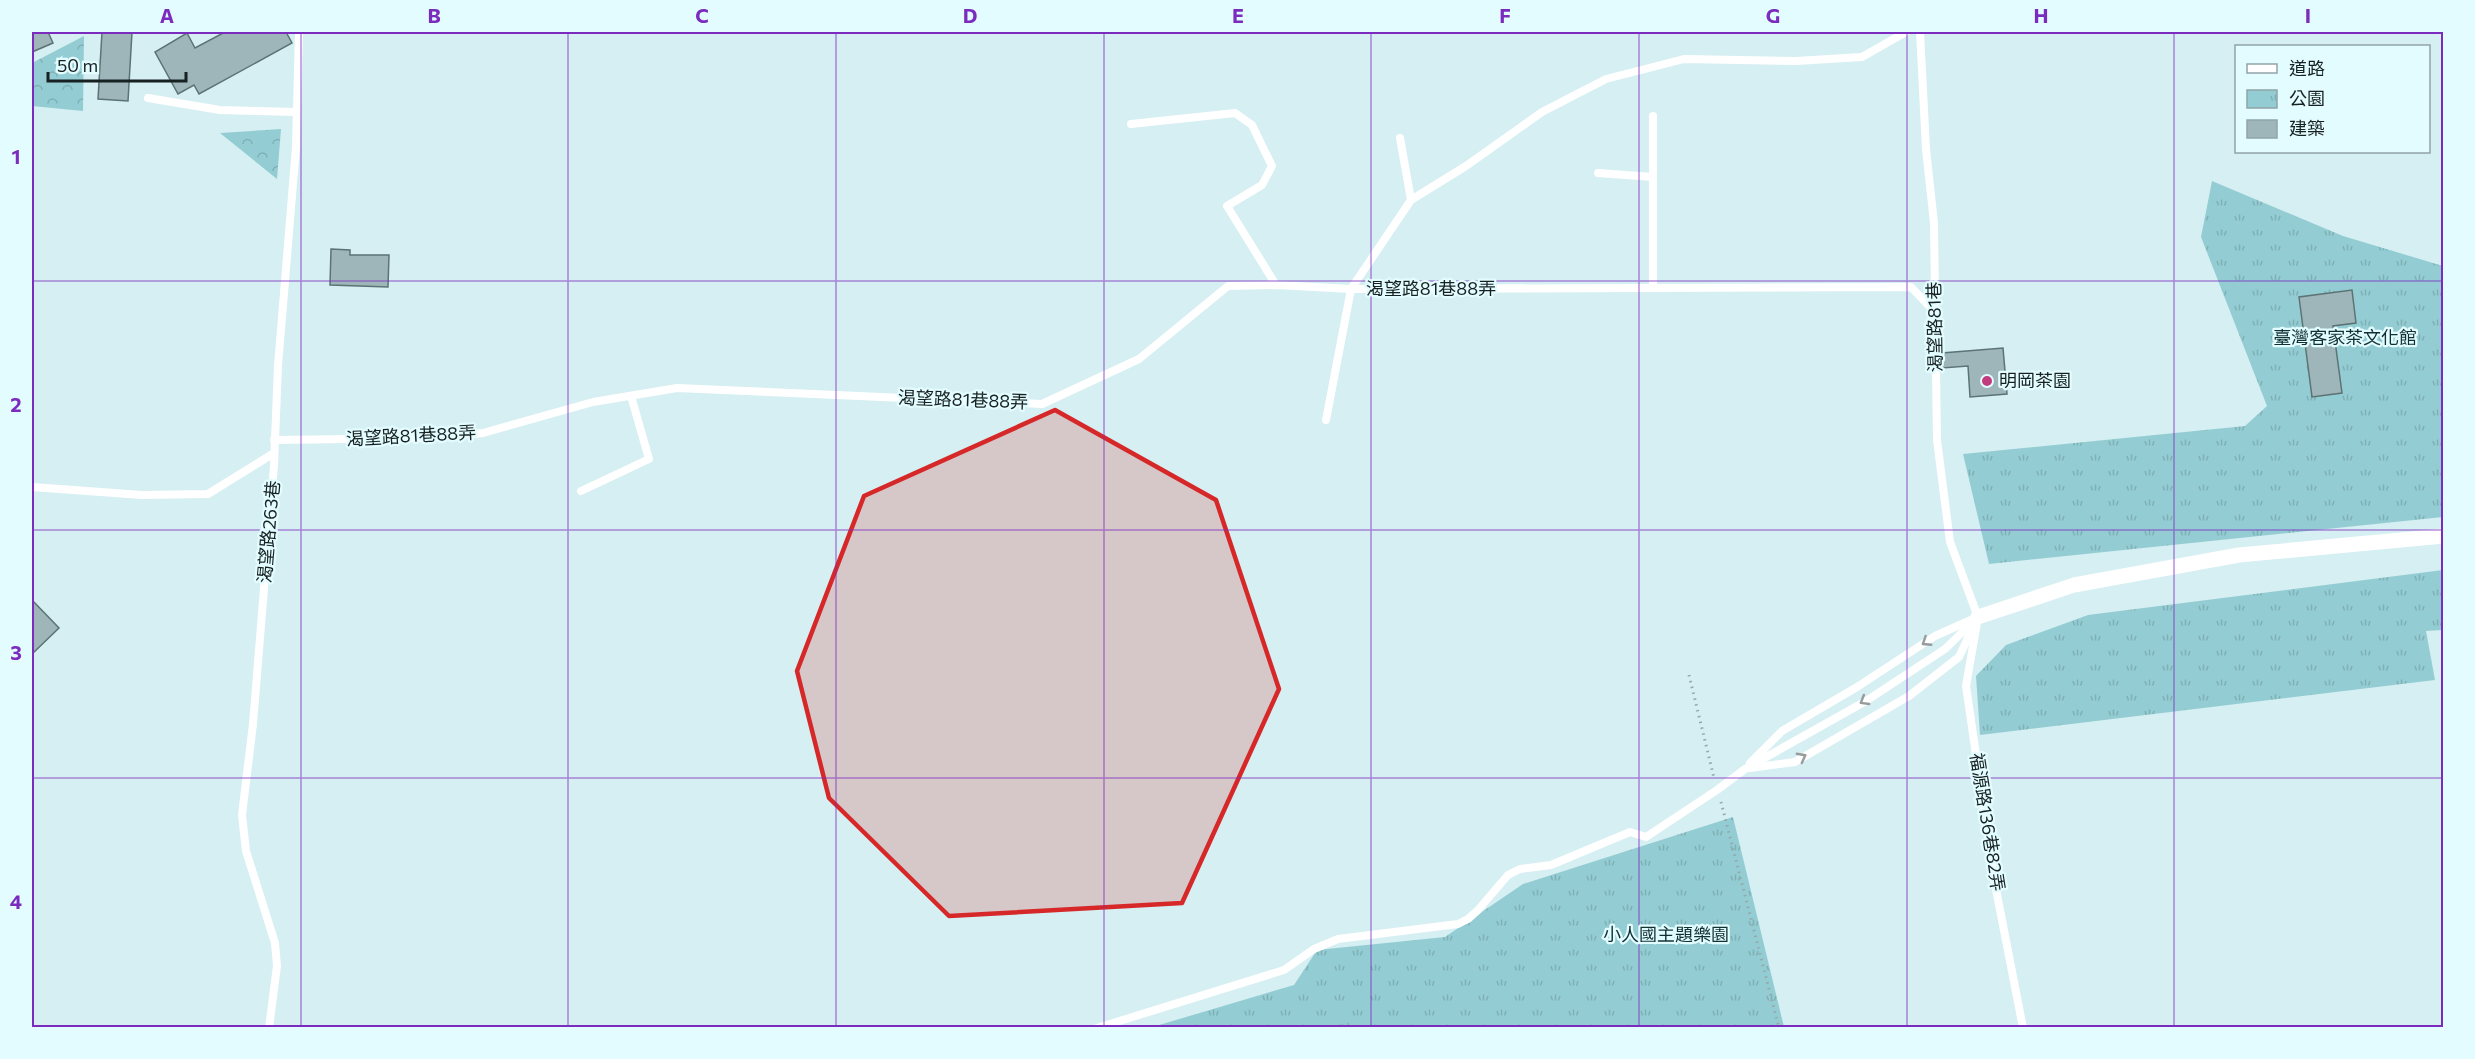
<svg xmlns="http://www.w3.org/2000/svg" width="2475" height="1059" font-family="Commissioner,'Noto Sans TC',sans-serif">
	<defs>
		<pattern id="forest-crowns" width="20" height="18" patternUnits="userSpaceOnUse" patternTransform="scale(1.5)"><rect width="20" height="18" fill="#93cdd3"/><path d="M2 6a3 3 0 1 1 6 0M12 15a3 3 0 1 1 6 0" fill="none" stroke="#7eb0b5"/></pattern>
		<pattern id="park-tufts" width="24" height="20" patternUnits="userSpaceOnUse" patternTransform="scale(1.5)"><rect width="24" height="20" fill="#93cdd3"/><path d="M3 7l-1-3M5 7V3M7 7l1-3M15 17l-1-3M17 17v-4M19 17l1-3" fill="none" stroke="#7eb0b5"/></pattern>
	</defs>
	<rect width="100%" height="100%" fill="#d6eff2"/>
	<g fill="url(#forest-crowns)">
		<polygon points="84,36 83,111 32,106 32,63"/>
		<polygon points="281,129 277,179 220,133"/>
	</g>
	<g fill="url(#park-tufts)">
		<polygon points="2212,181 2343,236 2443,266 2443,517 1989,564 1963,454 2245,426 2267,406 2201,237"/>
		<polygon points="2443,570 2443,630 2426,631 2435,680 1980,735 1976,676 2006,645 2088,615"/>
		<polygon points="1733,817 1784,1027 1149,1028 1294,985 1317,950 1445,937 1523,884"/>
	</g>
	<g fill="#9eb6b9" stroke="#5c7375" stroke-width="1.5">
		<polygon points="32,32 48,32 53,43 32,52"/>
		<polygon points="102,32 132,32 128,101 98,99"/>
		<polygon points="225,32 286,32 292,43 199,94 194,85 178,94 155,52 187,33 195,48"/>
		<polygon points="331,249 350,250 350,255 389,255 388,287 330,285"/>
		<polygon points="2352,290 2356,323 2333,326 2342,393 2312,397 2299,297"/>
		<polygon points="2003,348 2007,394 1970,397 1968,366 1942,368 1942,353"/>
		<polygon points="32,600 59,628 32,654"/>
	</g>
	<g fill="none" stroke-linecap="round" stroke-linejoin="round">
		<g stroke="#95a9ab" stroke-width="3" stroke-dasharray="1.5 4.5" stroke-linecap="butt">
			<polyline points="1689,675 1714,778"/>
			<polyline points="1721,802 1779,1028"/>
			<polyline points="1330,1028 1350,1024 1353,1028"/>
		</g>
		<g stroke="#fff" stroke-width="8">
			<polyline points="1920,32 1926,149 1934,223 1937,440 1950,542 1978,617 1966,686 1994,879 2023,1028"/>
			<polyline points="148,98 220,110 297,112"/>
			<polyline points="1131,124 1235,113 1252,125 1272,166 1262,185 1227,206 1276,285"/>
			<polyline points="1400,138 1411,200"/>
			<polyline points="1598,173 1653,177"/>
			<polyline points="1653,288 1653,116"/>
			<polyline points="1326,420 1351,289 1411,200 1466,166 1542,112 1606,79 1684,59 1796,61 1862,57 1906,32"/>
			<polyline points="274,440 427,438 483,433 593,402 677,388 1042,404 1139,359 1228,286 1276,285 1351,289 1911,287 1935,312"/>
			<polyline points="32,487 142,495 208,494 274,453"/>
			<polyline points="581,491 649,459 631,396"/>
			<polyline points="1750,763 1782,731 1857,687 1935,636 1973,619"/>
			<polyline points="1750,768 1795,762 1909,696 1959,657 1974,625"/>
			<polyline points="269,1028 277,966 275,943 246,851 242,815 253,724 274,465 278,366 296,147 299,32"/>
			<polyline points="1097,1028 1284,970 1314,949 1338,939 1458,924 1468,919 1478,910 1508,875 1520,869 1551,865 1630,832 1646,837 1717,790 1745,769 1866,701 1945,649 1978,617"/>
		</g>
		<polyline stroke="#fff" stroke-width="15" points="1978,617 2074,585 2239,555 2444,536"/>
	</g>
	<defs><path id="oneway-chevron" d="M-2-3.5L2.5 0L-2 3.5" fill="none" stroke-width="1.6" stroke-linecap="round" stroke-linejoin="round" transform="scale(1.5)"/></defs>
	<g stroke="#979b9c">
		<use href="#oneway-chevron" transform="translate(1926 642) rotate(147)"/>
		<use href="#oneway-chevron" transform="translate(1864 701) rotate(149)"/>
		<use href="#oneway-chevron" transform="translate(1802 757) rotate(-28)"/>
	</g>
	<path fill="#d62828" fill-opacity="0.2" stroke="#d62828" stroke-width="4.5" stroke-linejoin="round" d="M1055,410L1216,500L1279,689L1182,903L949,916L829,798L797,671L864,496Z"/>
	<path fill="none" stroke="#7b2cbf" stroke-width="1.5" stroke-opacity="0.55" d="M301,32V1028M568,32V1028M836,32V1028M1104,32V1028M1371,32V1028M1639,32V1028M1907,32V1028M2174,32V1028M32,281H2444M32,530H2444M32,778H2444"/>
	<circle fill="#c13c7e" stroke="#e3fcff" stroke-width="2" cx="1987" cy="381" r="6"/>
	<g text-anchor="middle" stroke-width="4.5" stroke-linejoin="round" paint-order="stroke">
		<g font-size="18" fill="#172122" stroke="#e3fcff">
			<text x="1431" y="295">渴望路81巷88弄</text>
			<text transform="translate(1935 327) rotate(-91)" y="6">渴望路81巷</text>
			<text transform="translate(963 400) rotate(2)" y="6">渴望路81巷88弄</text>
			<text transform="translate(411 436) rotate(-3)" y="6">渴望路81巷88弄</text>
			<text transform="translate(269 532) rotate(-85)" y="6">渴望路263巷</text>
			<text transform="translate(1987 822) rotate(81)" y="6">福源路136巷82弄</text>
		</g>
		<g font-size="18" fill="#103033" stroke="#e3fcff">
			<text x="2345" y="344">臺灣客家茶文化館</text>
			<text x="1666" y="941">小人國主題樂園</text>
		</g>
		<g font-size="18" fill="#172122" stroke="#e3fcff" text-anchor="start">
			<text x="1999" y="387">明岡茶園</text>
		</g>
	</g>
	<rect width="2475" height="1059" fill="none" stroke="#e3fcff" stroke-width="66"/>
	<rect x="2235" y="45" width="195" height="108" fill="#e3fcff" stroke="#91a4a7" stroke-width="1.5"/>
	<rect x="2247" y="64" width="30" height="9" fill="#ffffff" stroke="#91a4a7" stroke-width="1.5"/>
	<text x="2289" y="75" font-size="18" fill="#172122">道路</text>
	<rect x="2247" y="90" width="30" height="18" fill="url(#park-tufts)" stroke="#91a4a7" stroke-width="1.5"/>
	<text x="2289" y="105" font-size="18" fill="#172122">公園</text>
	<rect x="2247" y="120" width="30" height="18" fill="#9eb6b9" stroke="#91a4a7" stroke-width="1.5"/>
	<text x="2289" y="135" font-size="18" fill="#172122">建築</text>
	<path d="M48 72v9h138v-9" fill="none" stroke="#172122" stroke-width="3"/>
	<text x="57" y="72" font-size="18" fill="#172122" stroke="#e3fcff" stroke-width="4.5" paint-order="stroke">50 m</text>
	<rect x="33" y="33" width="2409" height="993" fill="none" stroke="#7b2cbf" stroke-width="2"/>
	<g font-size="20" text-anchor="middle" font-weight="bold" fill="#7b2cbf">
		<text x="167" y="23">A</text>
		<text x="434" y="23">B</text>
		<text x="702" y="23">C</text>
		<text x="970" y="23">D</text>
		<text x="1238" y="23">E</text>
		<text x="1505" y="23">F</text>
		<text x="1773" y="23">G</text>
		<text x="2041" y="23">H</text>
		<text x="2308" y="23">I</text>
		<text x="16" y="164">1</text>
		<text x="16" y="412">2</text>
		<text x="16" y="660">3</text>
		<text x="16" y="909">4</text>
	</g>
</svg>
